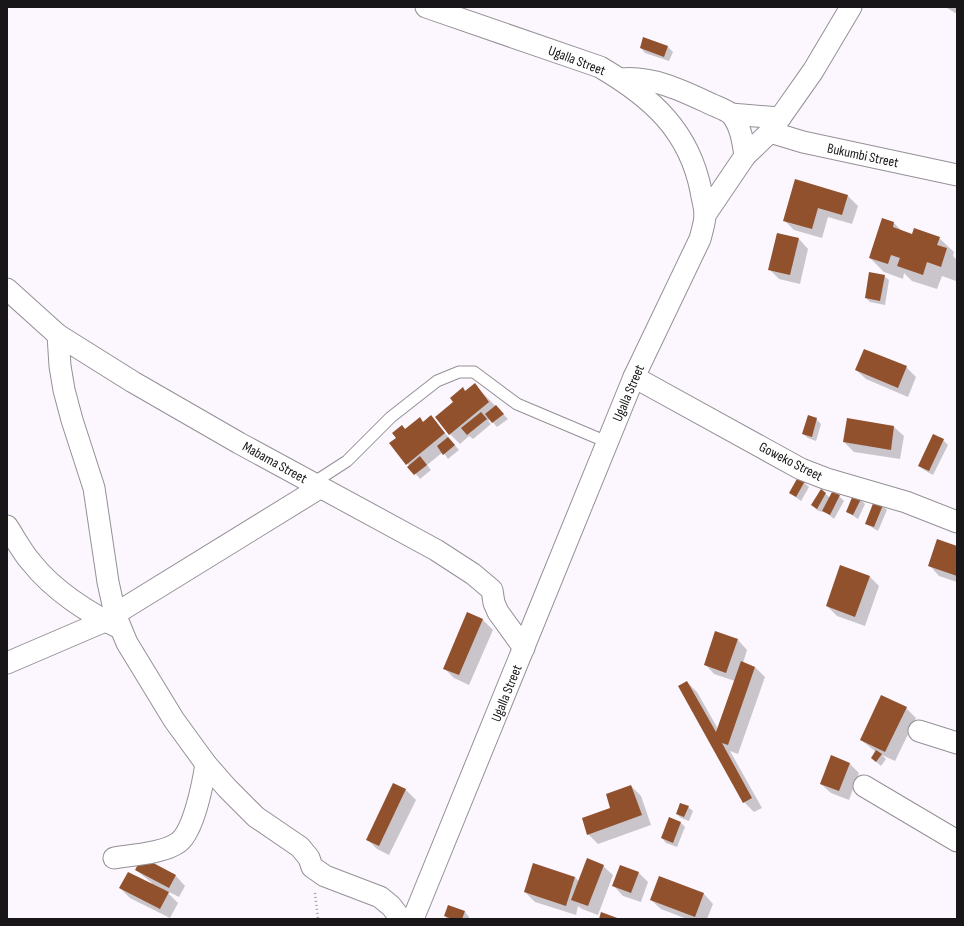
<svg xmlns="http://www.w3.org/2000/svg" width="964" height="926" font-family="'Sofia Sans Condensed',sans-serif">
	<rect width="100%" height="100%" fill="#fcf7fe"/>
	<g fill="#0003">
		<polygon points="946,7 957,7 957,14 947,8"/>
		<polygon points="644,39 668,47 673,52 669,61 645,53 641,48"/>
		<polygon points="848,196 858,206 852,224 828,217 822,238 794,230 784,220"/>
		<polygon points="894,223 903,232 913,235 939,238 954,252 953,256 957,260 956,281 942,276 937,289 912,281 904,273 903,279 884,272 870,258"/>
		<polygon points="777,234 799,239 808,249 800,284 779,279 769,269"/>
		<polygon points="884,276 889,280 885,305 870,302 866,298"/>
		<polygon points="906,367 916,377 908,397 866,379 856,370"/>
		<polygon points="475,385 508,419 497,427 490,419 488,421 491,424 473,439 469,436 460,444 450,434 466,392"/>
		<polygon points="431,416 459,450 448,459 443,452 427,465 431,470 420,479 391,444 405,430 423,422"/>
		<polygon points="816,419 821,424 816,441 808,438 803,434"/>
		<polygon points="894,427 904,436 900,459 854,452 844,442"/>
		<polygon points="943,440 948,445 933,475 924,470 919,466"/>
		<polygon points="799,478 809,487 801,501 790,493"/>
		<polygon points="826,494 830,498 839,496 844,501 834,519 823,510 822,512 817,510 812,505"/>
		<polygon points="860,499 865,504 858,519 847,512"/>
		<polygon points="882,506 887,510 878,531 866,524"/>
		<polygon points="957,547 957,582 939,576 930,566"/>
		<polygon points="870,577 879,586 865,626 837,616 827,606"/>
		<polygon points="468,613 483,620 493,630 469,685 454,678 444,668"/>
		<polygon points="738,640 747,650 743,663 755,667 765,677 738,754 730,751 762,808 754,812 744,802 687,682 697,692 718,729 735,681 714,674 705,664"/>
		<polygon points="906,708 916,718 895,761 882,755 886,759 881,766 872,758 876,752 861,740"/>
		<polygon points="849,763 859,773 849,800 831,793 821,784"/>
		<polygon points="394,784 406,790 416,800 389,855 377,849 368,840"/>
		<polygon points="631,786 641,796 651,825 598,844 588,834"/>
		<polygon points="688,807 693,811 689,821 681,818 677,814"/>
		<polygon points="680,822 685,827 677,847 666,843 662,838"/>
		<polygon points="142,859 176,876 185,886 179,897 165,890 178,903 170,918 130,898 120,888 151,885 152,883 136,870"/>
		<polygon points="603,866 613,875 598,915 582,909 578,906 576,915 535,902 525,892 575,877 579,882"/>
		<polygon points="638,872 648,882 641,902 623,896 614,886"/>
		<polygon points="704,894 713,904 707,919 687,919 661,909 651,900"/>
		<polygon points="449,906 465,912 469,917 469,919 448,919 445,916"/>
	</g>
	<g fill="#91512d">
		<polygon points="643,37 668,46 664,57 640,48"/>
		<polygon points="795,179 848,195 842,215 818,208 812,229 783,221"/>
		<polygon points="882,218 894,222 893,227 912,234 914,228 940,237 937,245 947,248 941,267 927,262 923,275 897,266 900,258 891,255 888,264 869,258"/>
		<polygon points="777,233 799,238 790,275 768,270"/>
		<polygon points="869,272 885,275 880,301 865,298"/>
		<polygon points="864,349 907,366 898,388 855,370"/>
		<polygon points="475,383 489,402 449,435 435,417 453,402 450,398 463,387 465,391"/>
		<polygon points="496,405 504,414 492,423 485,414"/>
		<polygon points="481,412 487,419 467,435 461,428"/>
		<polygon points="431,415 445,433 406,465 389,443 396,438 392,433 402,425 405,429 420,417 423,422"/>
		<polygon points="808,415 817,418 812,437 802,434"/>
		<polygon points="847,418 894,426 891,450 843,442"/>
		<polygon points="933,434 944,439 929,471 918,466"/>
		<polygon points="448,437 455,445 443,455 437,446"/>
		<polygon points="420,456 427,465 414,475 407,467"/>
		<polygon points="798,477 805,481 796,497 789,493"/>
		<polygon points="821,489 826,493 817,509 811,505"/>
		<polygon points="832,492 840,495 830,515 822,511"/>
		<polygon points="853,495 861,499 853,515 846,512"/>
		<polygon points="874,501 883,505 874,527 865,524"/>
		<polygon points="937,539 957,546 957,576 928,566"/>
		<polygon points="840,565 870,576 855,617 826,606"/>
		<polygon points="467,612 483,619 459,675 443,669"/>
		<polygon points="715,631 738,639 726,673 704,665"/>
		<polygon points="741,661 755,667 728,745 722,743 752,798 743,803 678,686 687,681 716,732"/>
		<polygon points="881,695 907,707 885,752 860,740"/>
		<polygon points="876,750 882,754 876,762 871,758"/>
		<polygon points="831,755 850,763 839,791 820,784"/>
		<polygon points="393,783 406,789 379,846 366,840"/>
		<polygon points="631,785 642,815 587,835 582,818 610,808 606,794"/>
		<polygon points="680,803 689,806 684,817 676,814"/>
		<polygon points="669,817 681,822 673,843 661,838"/>
		<polygon points="142,857 176,875 169,888 135,870"/>
		<polygon points="587,858 604,865 588,906 571,900"/>
		<polygon points="533,863 575,877 566,906 524,892"/>
		<polygon points="620,865 639,872 631,893 612,886"/>
		<polygon points="128,872 169,892 160,909 119,888"/>
		<polygon points="659,876 704,893 695,917 650,900"/>
		<polygon points="448,905 465,911 462,919 452,919 444,916"/>
		<polygon points="601,912 620,919 599,919"/>
	</g>
	<g fill="none" stroke-linecap="round" stroke-linejoin="round">
		<defs>
			<polyline id="service" points="313,483 347,461 391,417 437,381 459,372 474,372 517,404 607,442"/>
			<g id="minor">
				<path d="M621,79C653,76 683,91 711,104C717,107 727,110 732,115C741,127 743,142 745,156"/>
				<polyline points="731,114 780,118"/>
				<polyline points="770,132 803,142 957,175"/>
				<polyline points="705,215 745,156 770,132 813,71 851,7"/>
				<polyline points="7,289 58,335 133,382 239,443 436,550 473,574 492,590 494,603 498,612 524,648"/>
				<polyline points="58,335 60,366 64,390 72,420 94,488 108,582 115,614 127,643 174,720 206,764 227,788 256,817 300,847 309,858 312,867 325,876 380,897 391,906 401,919"/>
				<polyline points="634,377 801,469 827,479 906,502 957,522"/>
				<path d="M7,526C15,538 22,552 31,562C53,590 88,613 120,628"/>
				<polyline points="115,614 321,487"/>
				<polyline points="7,663 105,621"/>
				<polyline points="919,731 957,743"/>
				<polyline points="864,786 957,841"/>
				<path d="M114,858C132,855 165,853 179,842C194,830 203,783 206,764"/>
				<path d="M413,919L634,377L700,239C702,231 705,222 705,215C705,207 702,198 701,191C689,130 651,97 600,67L426,7"/>
			</g>
		</defs>
		<use href="#service" stroke="#959096" stroke-width="13"/>
		<use href="#minor" stroke="#959096" stroke-width="23"/>
		<polyline stroke="#a29ea3" stroke-width="2.5" stroke-dasharray="1 3" stroke-linecap="butt" points="315,893 318,919"/>
		<use href="#service" stroke="#fff" stroke-width="11"/>
		<use href="#minor" stroke="#fff" stroke-width="21"/>
	</g>
	<g text-anchor="middle" stroke-width="4" stroke-linejoin="round" paint-order="stroke">
		<g font-size="14" fill="#181619" stroke="#fff">
			<text transform="translate(577 60) rotate(21)" y="5">Ugalla Street</text>
			<text transform="translate(863 155) rotate(12)" y="5">Bukumbi Street</text>
			<text transform="translate(628 393) rotate(-67)" y="5">Ugalla Street</text>
			<text transform="translate(791 461) rotate(27)" y="5">Goweko Street</text>
			<text transform="translate(275 462) rotate(29)" y="5">Mabama Street</text>
			<text transform="translate(506 693) rotate(-68)" y="5">Ugalla Street</text>
		</g>
	</g>
	<rect width="964" height="926" fill="none" stroke="#181619" stroke-width="16"/>
</svg>
